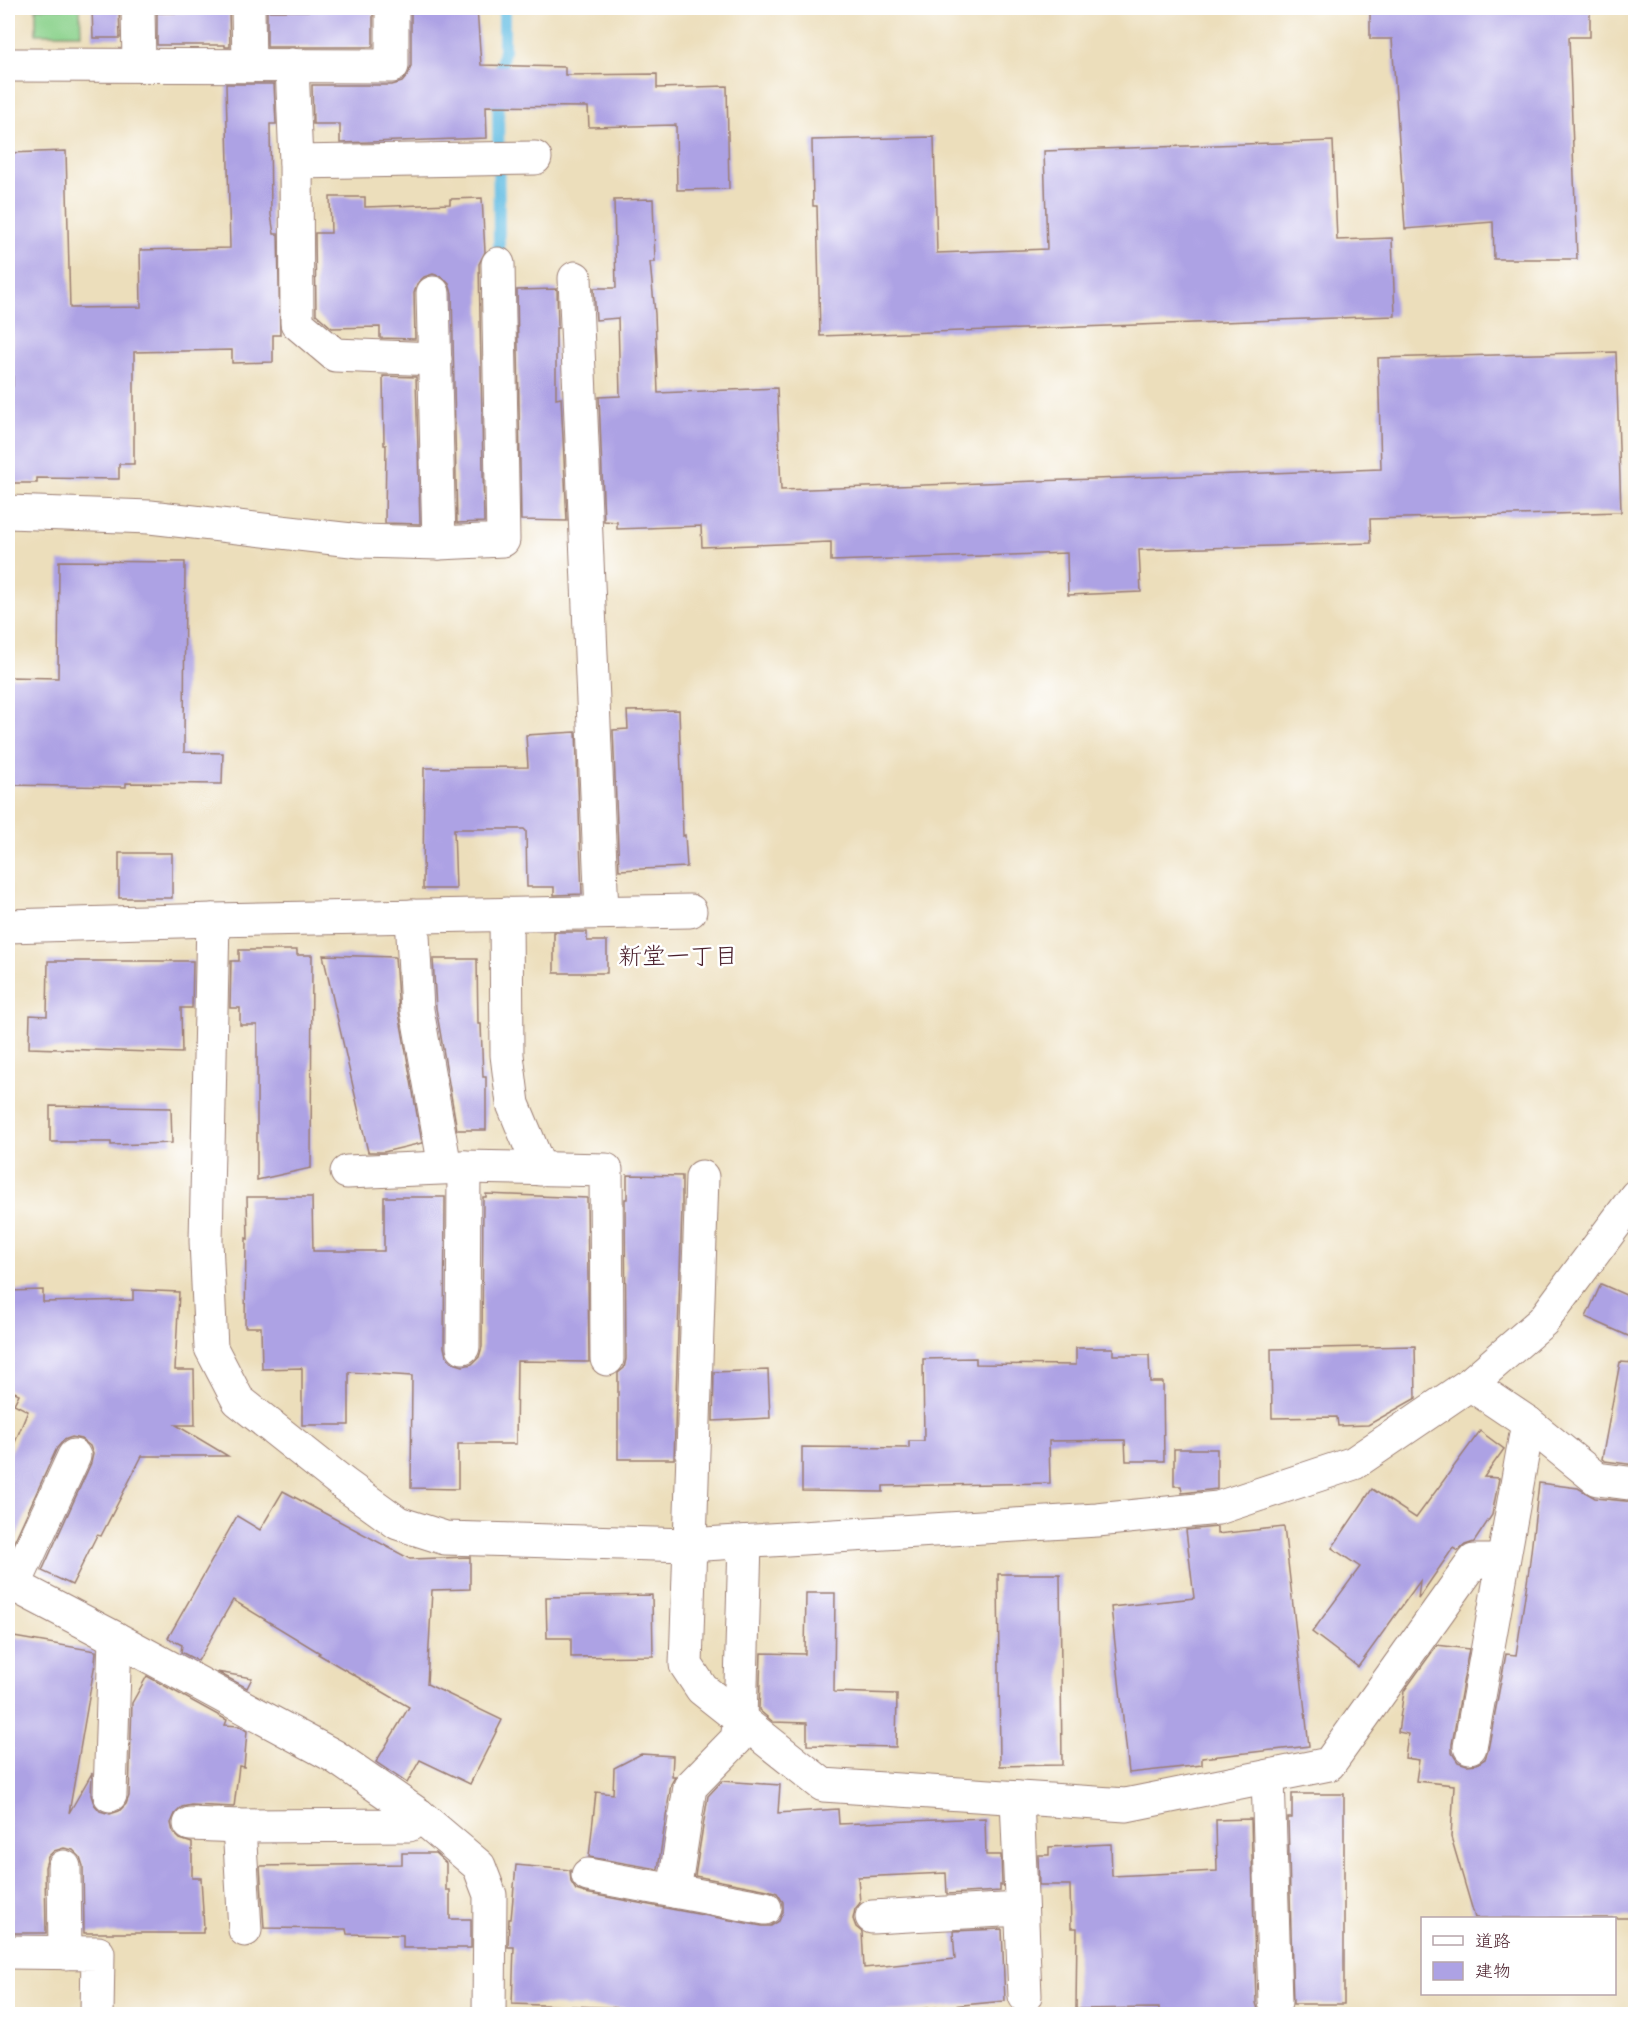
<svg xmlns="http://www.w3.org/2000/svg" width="1643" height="2022" font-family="'Gochi Hand','Klee One',sans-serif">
	<rect width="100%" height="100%" fill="#fff"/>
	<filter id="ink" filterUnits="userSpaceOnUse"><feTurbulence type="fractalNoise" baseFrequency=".0167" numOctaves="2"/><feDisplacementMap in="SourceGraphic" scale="12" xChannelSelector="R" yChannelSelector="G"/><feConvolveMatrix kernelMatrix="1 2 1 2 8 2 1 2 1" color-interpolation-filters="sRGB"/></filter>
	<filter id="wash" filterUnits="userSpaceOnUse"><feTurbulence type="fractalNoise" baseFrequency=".008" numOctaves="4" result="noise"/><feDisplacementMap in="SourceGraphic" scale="24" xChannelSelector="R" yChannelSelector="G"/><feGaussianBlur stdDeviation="1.35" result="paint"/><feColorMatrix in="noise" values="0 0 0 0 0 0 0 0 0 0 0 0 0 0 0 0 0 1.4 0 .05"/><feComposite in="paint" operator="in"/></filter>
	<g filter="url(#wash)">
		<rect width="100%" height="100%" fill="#ecdebb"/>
		<polygon fill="#8bd28c" stroke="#6a785c" stroke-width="1.5" points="36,8 80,8 81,34 36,34"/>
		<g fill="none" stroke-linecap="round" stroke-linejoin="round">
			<polyline stroke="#65bee3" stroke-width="12" points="499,254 498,83 504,50 504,8"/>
		</g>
		<g id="blocks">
			<g fill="#ada2e4">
				<polygon points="92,8 119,8 120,38 93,38"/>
				<polygon points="308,8 373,8 373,47 267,47 267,11 308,11"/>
				<polygon points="411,8 477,8 481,65 565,67 565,75 657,74 657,88 727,86 729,189 677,190 676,125 589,127 588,107 486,106 487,138 340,143 340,124 313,124 312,85 392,85 402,82 408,75 411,66"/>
				<polygon points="1370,8 1590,8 1590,37 1569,37 1577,259 1494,259 1493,222 1405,229 1392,39 1370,39"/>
				<polygon points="216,12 229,12 230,47 225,47 225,45 157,45 157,13"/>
				<polygon points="226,84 274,84 276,124 270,124 271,215 274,234 278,234 280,335 273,335 273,362 232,363 232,350 134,352 134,464 119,464 119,479 37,478 37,483 8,483 8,386 13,386 8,153 66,151 70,308 141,307 140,250 230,248"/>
				<polygon points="934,137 937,253 1047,249 1044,151 1333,141 1337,240 1392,238 1395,316 820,336 817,206 813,206 812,140"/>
				<polygon points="330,197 365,197 365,207 450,204 450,199 482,198 485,252 479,264 484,522 457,523 452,293 449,284 442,277 433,274 424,277 417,284 414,293 415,339 380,338 380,327 332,328 316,314 315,233 331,233"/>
				<polygon points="653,199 655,262 650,262 655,314 658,393 777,388 781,490 1381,469 1378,358 1616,352 1621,512 1370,519 1371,543 1139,550 1141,592 1068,595 1067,553 831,561 831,542 702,547 701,526 617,529 617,522 604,521 599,397 620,396 618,318 596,320 594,288 616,288 614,200"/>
				<polygon points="557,289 558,328 556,328 556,399 561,398 567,521 521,520 517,290"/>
				<polygon points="383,376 416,377 420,524 385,523 386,445 384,445"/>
				<polygon points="59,561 185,562 184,752 223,753 222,784 126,783 126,787 8,785 8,677 58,678"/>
				<polygon points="679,710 683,836 685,835 687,867 619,870 613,730 628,729 627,711"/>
				<polygon points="576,732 582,894 554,895 554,887 527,887 526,831 524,829 454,829 456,889 423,889 424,768 528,767 526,735"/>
				<rect x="119" y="853" width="53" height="45"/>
				<polygon points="554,932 587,932 587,941 607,941 607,973 554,973"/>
				<polygon points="239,950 297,950 297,955 312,955 311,1168 257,1180 257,1025 240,1025 240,1008 230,1008 231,961 239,961"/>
				<polygon points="323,955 395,957 399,1013 422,1143 384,1152 368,1152"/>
				<polygon points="433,959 477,959 478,1024 481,1024 483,1077 486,1077 486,1130 457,1130 436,1008"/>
				<polygon points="48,961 193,961 192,1008 181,1008 182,1053 29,1048 30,1015 47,1016"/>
				<polygon points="50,1106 171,1108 172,1143 111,1145 111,1142 50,1142"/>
				<polygon points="627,1175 682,1176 682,1208 674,1459 618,1459 618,1373 624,1368 626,1359 625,1199 627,1199"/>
				<polygon points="486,1194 587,1198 589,1362 517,1361 516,1444 458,1444 458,1489 411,1488 412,1376 349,1372 349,1425 302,1425 302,1368 262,1369 261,1327 245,1327 246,1238 248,1239 247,1197 312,1197 313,1251 384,1251 384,1197 445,1197 444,1347 446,1356 453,1363 463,1366 472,1364 479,1357 482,1347 483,1197 486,1197"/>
				<polygon points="1601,1284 1635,1299 1635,1339 1586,1317"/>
				<polygon points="43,1290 43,1302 133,1300 133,1290 179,1292 175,1370 194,1370 195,1425 176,1425 228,1456 142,1456 101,1536 97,1535 72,1585 42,1571 91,1463 93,1454 90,1446 81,1439 72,1437 64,1440 57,1448 8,1555 8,1459 28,1411 14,1404 19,1394 8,1389 8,1291"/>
				<polygon points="1415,1346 1416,1398 1368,1425 1338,1426 1337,1417 1272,1418 1271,1349"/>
				<polygon points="1076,1348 1113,1348 1113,1355 1149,1355 1150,1382 1163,1382 1164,1461 1126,1461 1125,1440 1049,1441 1050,1483 883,1486 883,1492 802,1491 802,1447 909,1448 909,1441 924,1441 923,1359 976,1358 976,1364 1076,1365"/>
				<polygon points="1620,1362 1635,1363 1635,1465 1605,1461 1602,1459"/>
				<polygon points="768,1370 770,1418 713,1421 714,1372"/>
				<polygon points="1480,1431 1504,1449 1484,1477 1499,1478 1492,1515 1474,1542 1465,1545 1458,1551 1453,1548 1418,1599 1420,1581 1358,1667 1312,1632 1360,1567 1332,1548 1372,1489 1416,1518"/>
				<polygon points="1174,1449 1217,1449 1217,1489 1182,1493 1181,1486 1174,1486"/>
				<polygon points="1539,1483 1578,1488 1595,1498 1635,1502 1635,1918 1475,1918 1451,1837 1454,1785 1416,1781 1419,1760 1405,1758 1408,1734 1398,1732 1404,1691 1437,1645 1469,1649 1452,1744 1452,1753 1458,1762 1467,1765 1477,1764 1485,1759 1488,1750 1506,1654 1516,1655 1529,1569"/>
				<polygon points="283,1491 410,1559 470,1557 470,1589 432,1590 427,1684 502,1720 470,1784 420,1760 407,1783 376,1762 409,1707 318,1654 320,1653 233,1600 198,1661 181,1652 182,1645 168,1638 237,1516 260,1530"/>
				<polygon points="1217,1527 1217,1534 1284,1527 1309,1746 1202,1758 1202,1765 1129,1773 1111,1607 1194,1598 1186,1530"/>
				<polygon points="998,1574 1060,1574 1062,1765 1000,1766"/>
				<polygon points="806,1593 835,1593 834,1692 897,1694 896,1747 807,1745 807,1723 773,1722 759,1710 761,1653 805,1654"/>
				<polygon points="652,1595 653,1656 571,1657 571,1638 547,1638 546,1597"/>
				<polygon points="8,1636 96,1651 95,1663 69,1813 92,1773 91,1795 94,1804 100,1811 110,1814 119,1811 126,1804 129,1796 132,1703 147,1676 227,1720 225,1725 239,1726 247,1731 244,1767 239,1766 234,1807 191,1805 182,1807 175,1814 171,1823 173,1832 180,1839 192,1843 192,1878 201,1878 204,1928 203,1928 203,1933 84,1933 83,1866 80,1857 73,1850 64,1848 54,1851 48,1857 45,1867 46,1933 12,1933 11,1866 8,1866"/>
				<polygon points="217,1672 252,1678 247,1688"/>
				<polygon points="641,1754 673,1756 672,1777 675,1777 671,1784 658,1869 589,1857 596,1792 613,1794 614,1768"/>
				<polygon points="722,1781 780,1785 778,1813 838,1809 839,1824 985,1818 986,1855 1001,1855 1002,1885 1000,1885 1000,1891 947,1894 946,1873 858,1877 860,1903 855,1909 853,1919 856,1927 862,1932 864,1968 955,1959 953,1931 1002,1929 1005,2001 899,2011 828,2014 624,2014 625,2008 512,2004 514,1947 508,1947 509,1919 511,1919 516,1865 570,1870 571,1882 576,1890 585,1893 762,1926 771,1926 779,1921 783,1912 783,1902 777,1893 768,1890 695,1876 708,1796"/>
				<polygon points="1292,1794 1344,1794 1344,2004 1293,2004 1288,1818 1292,1818"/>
				<polygon points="1251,1819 1256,2003 1259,2013 1159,2014 1159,2008 1076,2009 1077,1928 1071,1928 1070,1885 1039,1885 1038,1855 1049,1855 1049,1847 1111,1844 1112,1876 1217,1871 1216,1820"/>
				<polygon points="402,1853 435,1853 446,1863 446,1890 450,1890 450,1919 471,1919 471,1948 403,1948 403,1935 347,1934 346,1929 264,1928 260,1866 402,1864"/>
			</g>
		</g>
	</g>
	<g filter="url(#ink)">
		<use href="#blocks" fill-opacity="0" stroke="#9b7e73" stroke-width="1.5"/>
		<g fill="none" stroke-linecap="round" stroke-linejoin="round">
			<defs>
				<g id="minor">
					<polyline points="138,8 139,65"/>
					<polyline points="248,8 249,65"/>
					<polyline points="8,65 392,66 392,8"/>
					<polyline points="292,65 296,162 297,323 335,355 435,359"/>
					<polyline points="296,162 535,158"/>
					<polyline points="575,278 602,912"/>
					<polyline points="433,293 439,543"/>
					<polyline points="8,512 150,517 360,541 439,543 503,540 498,264"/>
					<polyline points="506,914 507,1055 513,1104 540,1169"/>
					<polyline points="412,916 417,1010 445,1167"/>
					<polyline points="213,920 206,1241 211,1348 238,1400 344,1484 398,1523 445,1538 688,1545 1097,1520 1218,1508 1354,1463 1470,1384 1543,1321 1636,1196"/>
					<polyline points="8,926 213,920 690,911"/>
					<polyline points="347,1172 464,1167 606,1170 607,1359"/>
					<polyline points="702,1177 686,1665 702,1689 823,1785 1126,1805 1329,1764 1474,1561 1503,1561"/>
					<polyline points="463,1347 464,1167"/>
					<polyline points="1470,1384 1528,1423 1597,1479 1636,1484"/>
					<polyline points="8,1582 115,1638 334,1756 419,1815 479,1866 490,1895 489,2014"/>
					<polyline points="14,1586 74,1456"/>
					<polyline points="1470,1747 1528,1423"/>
					<polyline points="1268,1776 1275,2002"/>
					<polyline points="110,1795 115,1638"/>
					<polyline points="1017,1798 1025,1996"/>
					<polyline points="190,1824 239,1826 409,1825 419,1815"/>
					<polyline points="239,1826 245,1930"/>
					<polyline points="64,1867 65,1953"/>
					<polyline points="588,1875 765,1908"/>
					<polyline points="674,1891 690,1787 737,1739 740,1720 745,1542"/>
					<polyline points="872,1917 1021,1909"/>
					<polyline points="8,1952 98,1953 97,2014"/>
				</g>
			</defs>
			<use href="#minor" stroke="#9b7e73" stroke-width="35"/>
			<use href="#minor" stroke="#fff" stroke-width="33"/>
		</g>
	</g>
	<g text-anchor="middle" stroke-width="5" stroke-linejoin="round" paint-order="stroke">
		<g font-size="24" fill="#4a1f2b" stroke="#fff">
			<text x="678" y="964">新堂一丁目</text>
		</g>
	</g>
	<rect width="1643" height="2022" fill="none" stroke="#fff" stroke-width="30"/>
	<rect x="1421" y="1917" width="195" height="78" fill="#ffffff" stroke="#b7a5aa" stroke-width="1.5"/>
	<rect x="1433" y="1936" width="30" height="9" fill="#ffffff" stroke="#b7a5aa" stroke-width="1.5"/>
	<text x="1475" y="1947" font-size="18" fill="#4a1f2b">道路</text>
	<rect x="1433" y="1962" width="30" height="18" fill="#ada2e4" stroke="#b7a5aa" stroke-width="1.5"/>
	<text x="1475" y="1977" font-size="18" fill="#4a1f2b">建物</text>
</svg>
